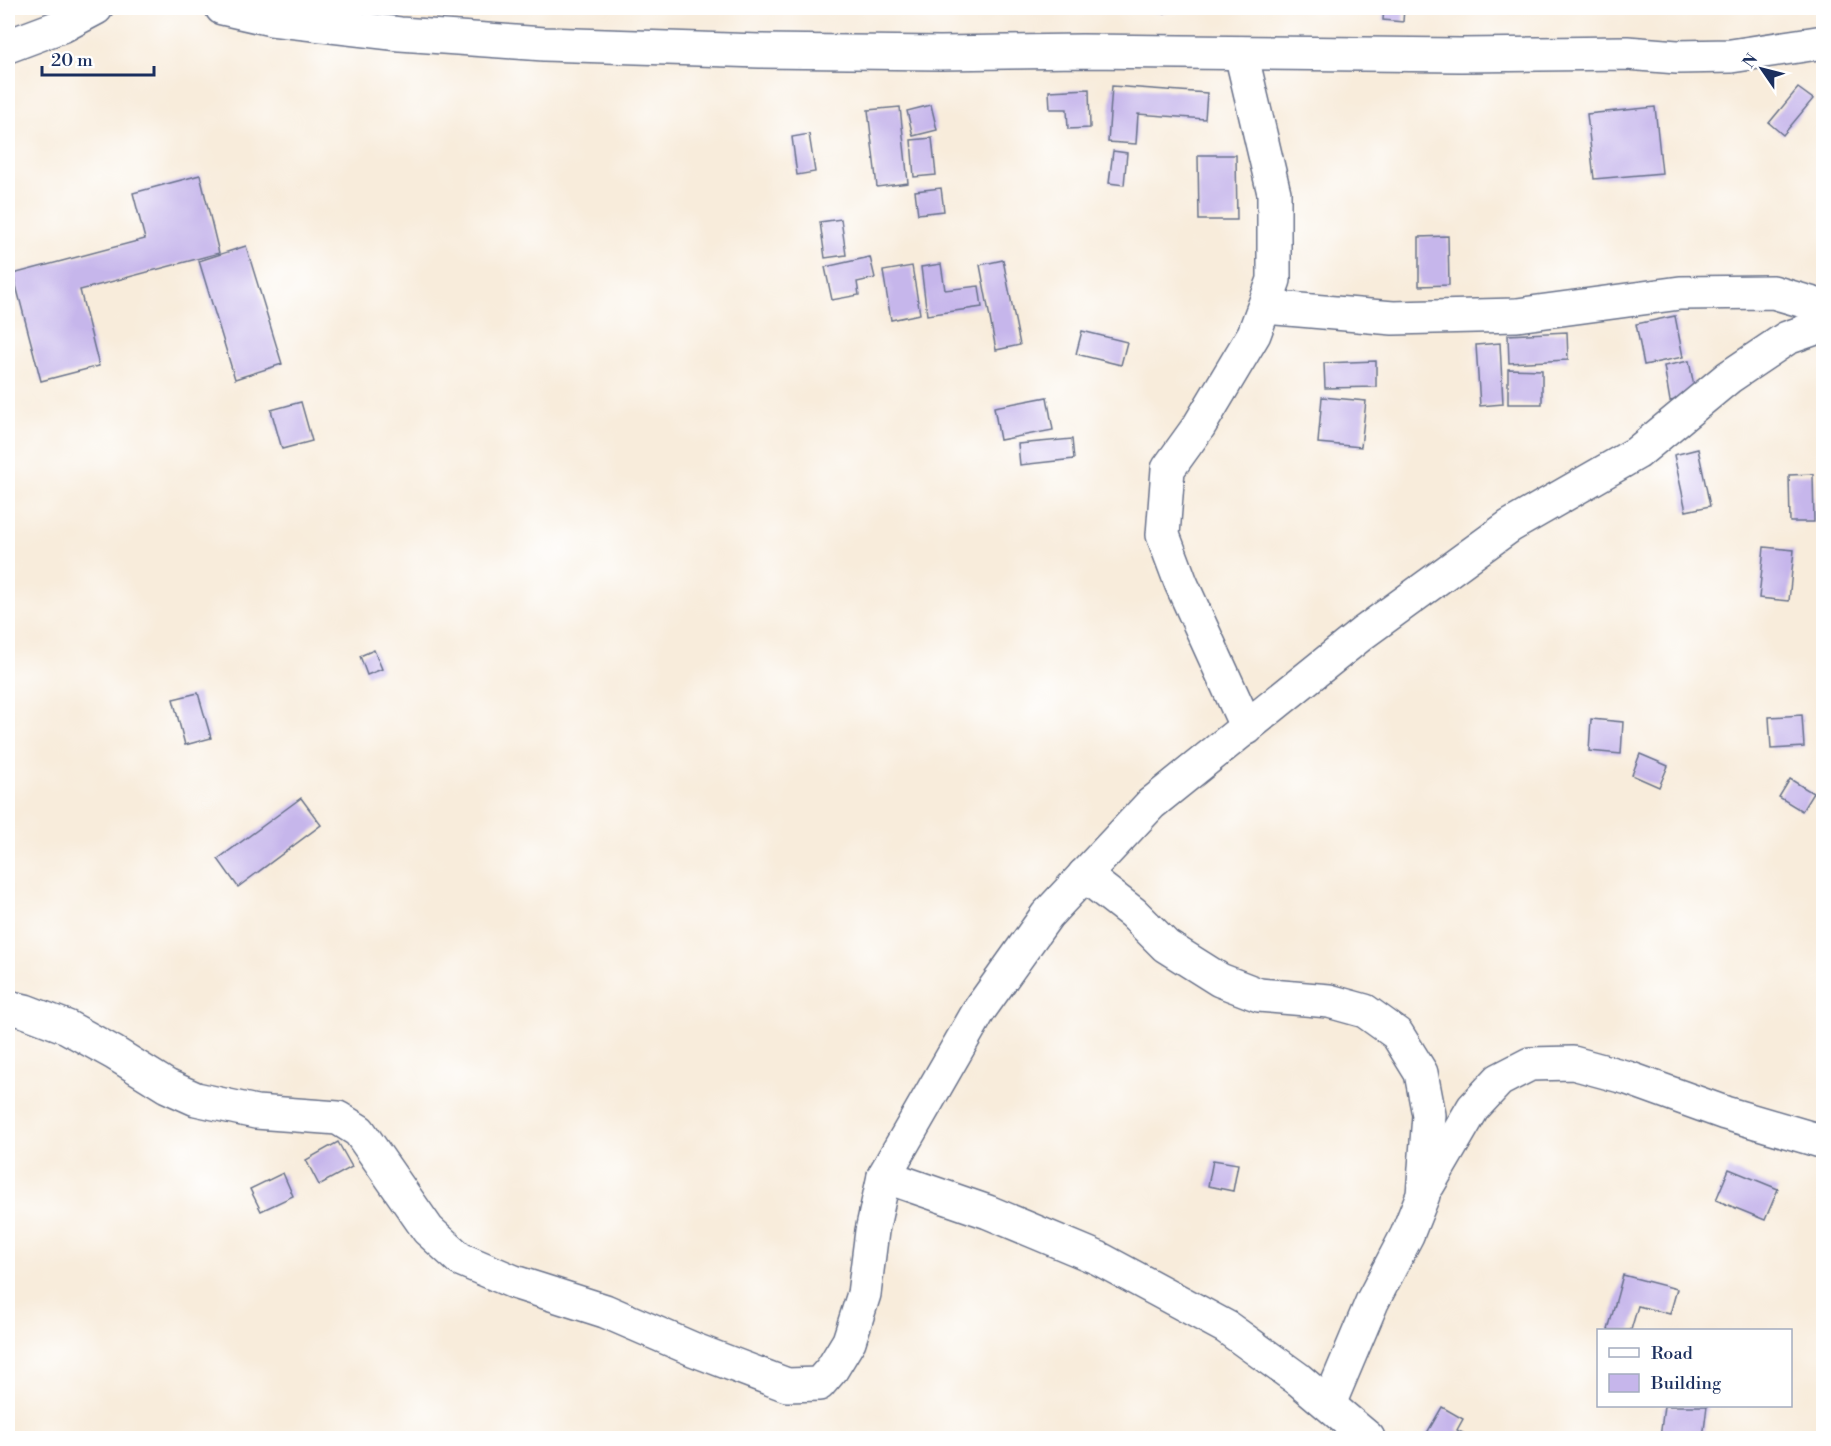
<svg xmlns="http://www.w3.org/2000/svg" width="1831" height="1446" font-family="'Libre Bodoni',serif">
	<rect width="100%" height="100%" fill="#fff"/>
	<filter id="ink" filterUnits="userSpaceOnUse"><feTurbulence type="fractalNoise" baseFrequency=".0167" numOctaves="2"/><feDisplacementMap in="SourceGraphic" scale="12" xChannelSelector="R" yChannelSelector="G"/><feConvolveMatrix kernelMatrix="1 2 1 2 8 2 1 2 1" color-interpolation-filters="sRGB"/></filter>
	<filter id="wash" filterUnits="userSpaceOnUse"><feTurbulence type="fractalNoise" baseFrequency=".008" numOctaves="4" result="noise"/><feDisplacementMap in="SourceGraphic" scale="24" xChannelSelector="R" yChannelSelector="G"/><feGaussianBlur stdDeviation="1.35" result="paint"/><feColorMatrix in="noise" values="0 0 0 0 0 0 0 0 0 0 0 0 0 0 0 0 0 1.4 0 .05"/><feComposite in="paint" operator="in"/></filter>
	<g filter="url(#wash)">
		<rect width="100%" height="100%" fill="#f8ecdb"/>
		<g id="blocks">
			<g fill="#c6b6eb">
				<polygon points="1139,8 1166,8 1165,13 1139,11"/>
				<polygon points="1384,8 1404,8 1403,22 1383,20"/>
				<polygon points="1112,86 1207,93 1205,119 1138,114 1136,144 1108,142"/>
				<polygon points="1798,88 1813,99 1783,135 1769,123"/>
				<polygon points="1089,89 1090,128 1068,129 1067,109 1050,109 1049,91"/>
				<polygon points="931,105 937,130 913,136 907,111"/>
				<polygon points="900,107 908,183 877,187 868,110"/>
				<polygon points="1655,107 1662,173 1594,179 1587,114"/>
				<polygon points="809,134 815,172 797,175 792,137"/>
				<polygon points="932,138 936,175 914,177 911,140"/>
				<polygon points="1113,151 1127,153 1124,185 1109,183"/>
				<polygon points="1198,155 1236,155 1237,220 1199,220"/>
				<polygon points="200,175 219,253 80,290 99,366 41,381 13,274 145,239 133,193"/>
				<polygon points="941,188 944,211 918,214 915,191"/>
				<polygon points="841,219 846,255 825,258 820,222"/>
				<polygon points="1448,236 1449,285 1419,286 1419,237"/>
				<polygon points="246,246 282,364 235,379 199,261"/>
				<polygon points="870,257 875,278 857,282 859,295 832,300 825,267"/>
				<polygon points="1003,260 1020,345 996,350 980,265"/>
				<polygon points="941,264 945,290 979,286 982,307 927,315 921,267"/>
				<polygon points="912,266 920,314 891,320 883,271"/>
				<polygon points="1675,316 1683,357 1644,365 1636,324"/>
				<polygon points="1082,331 1127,342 1121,365 1076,354"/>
				<polygon points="1567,332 1568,360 1509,363 1508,335"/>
				<polygon points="1500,343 1503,404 1480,406 1476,345"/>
				<polygon points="1376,361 1376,387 1325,388 1324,363"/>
				<polygon points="1689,361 1696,396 1670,401 1664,366"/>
				<polygon points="1508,369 1542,370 1542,404 1508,404"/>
				<polygon points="1047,397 1053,430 1000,440 994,407"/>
				<polygon points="1322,397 1366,401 1361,447 1318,443"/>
				<polygon points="301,402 312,441 282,449 271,410"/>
				<polygon points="1072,439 1074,459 1020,465 1018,444"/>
				<polygon points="1698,449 1710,506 1686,511 1674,455"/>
				<polygon points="1813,474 1814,522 1790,522 1789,475"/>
				<polygon points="1764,547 1794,550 1789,601 1759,598"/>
				<polygon points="374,650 382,669 367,675 360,656"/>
				<polygon points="198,693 211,738 185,745 173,699"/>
				<polygon points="1802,715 1804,747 1771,749 1769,717"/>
				<polygon points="1591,719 1623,722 1621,754 1589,751"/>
				<polygon points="1640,754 1668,766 1659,787 1632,775"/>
				<polygon points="1790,779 1813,793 1802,811 1779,797"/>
				<polygon points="301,798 321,825 238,887 218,859"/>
				<polygon points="338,1142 352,1167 319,1185 306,1160"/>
				<polygon points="1213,1160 1238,1164 1233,1191 1208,1186"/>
				<polygon points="1729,1169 1778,1189 1765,1220 1716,1200"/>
				<polygon points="283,1173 293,1196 261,1211 250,1189"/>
				<polygon points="1623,1275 1677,1289 1670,1314 1638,1306 1631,1330 1608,1330"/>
				<polygon points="1664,1406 1707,1406 1703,1438 1660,1438"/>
				<polygon points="1442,1407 1463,1419 1457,1430 1472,1438 1424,1438"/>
			</g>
		</g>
	</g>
	<g filter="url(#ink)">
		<use href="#blocks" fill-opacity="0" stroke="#68718a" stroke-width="1.5"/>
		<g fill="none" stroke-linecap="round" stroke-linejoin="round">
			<defs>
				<g id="street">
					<polyline points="222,8 271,19 400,34 544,44 760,51 940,53 1082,51 1461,55 1627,53 1677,57 1731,56 1824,42"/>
					<polyline points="8,46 64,25 96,8"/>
					<polyline points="1241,53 1274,193 1274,280 1254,334 1199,426 1168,469 1163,535 1181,583 1247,728"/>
					<polyline points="1265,307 1393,318 1517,315 1680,293 1773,292 1824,307"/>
					<polyline points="1084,875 1133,913 1166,946 1220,980 1259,995 1329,1001 1365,1011 1397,1034 1421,1073 1429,1115 1423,1195 1407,1235 1372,1302 1329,1404"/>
					<polyline points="8,1007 25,1011 67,1027 114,1053 167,1086 196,1099 256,1112 338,1118 359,1131 428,1230 460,1259 514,1282 605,1311 695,1350 787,1385 819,1384 832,1369 849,1341 864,1294 872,1231 884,1176 980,1009 1047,915 1151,804 1363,633 1510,526 1637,453 1729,377 1787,338 1824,325"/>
					<polyline points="884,1176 988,1212 1098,1258 1226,1327 1298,1379 1368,1438"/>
					<polyline points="1428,1185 1473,1108 1499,1080 1530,1064 1573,1063 1628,1078 1725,1113 1824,1142"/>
				</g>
			</defs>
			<use href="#street" stroke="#68718a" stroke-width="36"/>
			<use href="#street" stroke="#fff" stroke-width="33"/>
		</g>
	</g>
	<rect width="1831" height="1446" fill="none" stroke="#fff" stroke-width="30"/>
	<rect x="1597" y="1329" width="195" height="78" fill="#ffffff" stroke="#a4acbf" stroke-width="1.5"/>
	<rect x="1609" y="1348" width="30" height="9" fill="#ffffff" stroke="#a4acbf" stroke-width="1.5"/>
	<text x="1651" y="1359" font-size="18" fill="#1b2f5e">Road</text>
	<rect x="1609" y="1374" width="30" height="18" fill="#c6b6eb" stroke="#a4acbf" stroke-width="1.5"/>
	<text x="1651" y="1389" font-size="18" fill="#1b2f5e">Building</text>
	<g transform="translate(1762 69) rotate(305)" stroke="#ffffff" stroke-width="4.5" paint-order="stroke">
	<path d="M0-4.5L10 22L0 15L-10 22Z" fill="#1b2f5e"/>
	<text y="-9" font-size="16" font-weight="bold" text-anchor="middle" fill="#1b2f5e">N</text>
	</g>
	<path d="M42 66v9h112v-9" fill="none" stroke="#1b2f5e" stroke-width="3"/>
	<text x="51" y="66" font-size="18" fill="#1b2f5e" stroke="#ffffff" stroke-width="4.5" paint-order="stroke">20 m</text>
</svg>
